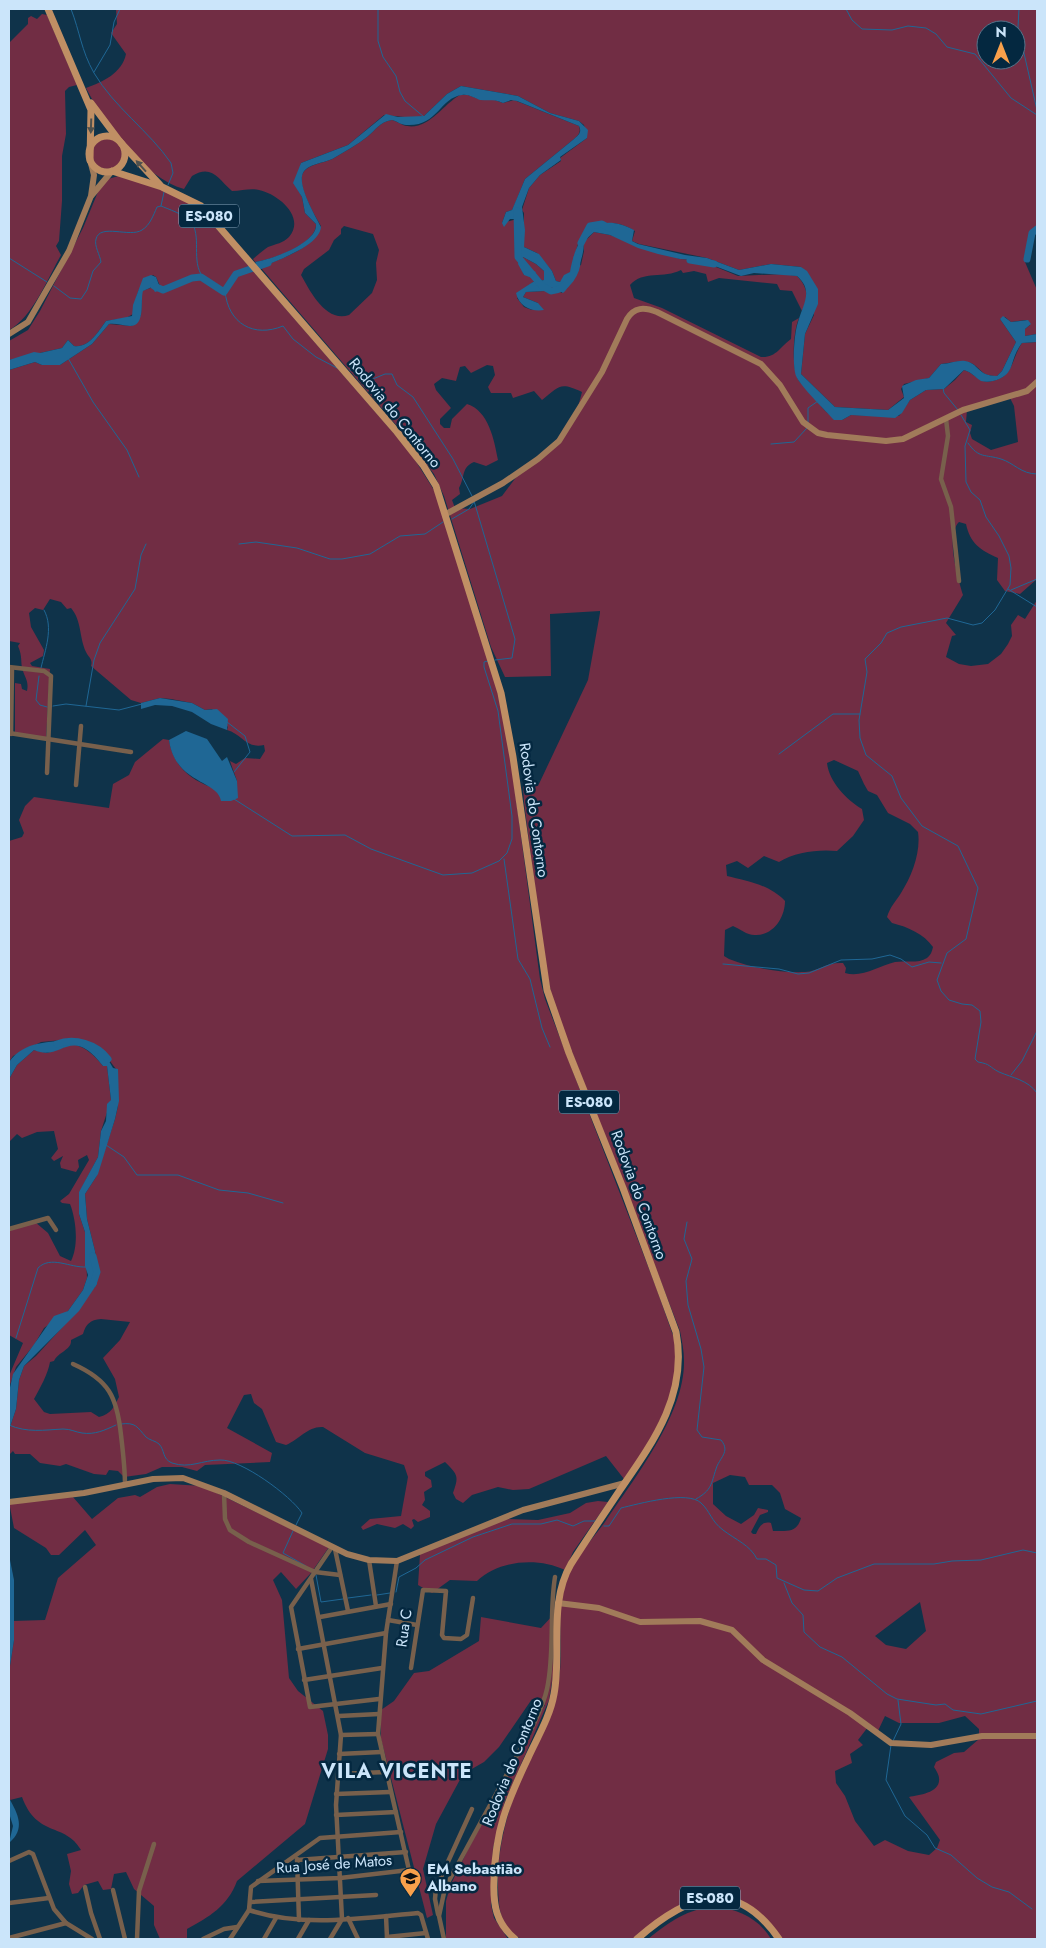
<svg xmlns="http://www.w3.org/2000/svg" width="1046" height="1948" font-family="Jost,sans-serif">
	<rect width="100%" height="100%" fill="#0f334a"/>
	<g fill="#712d44" fill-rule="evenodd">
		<path d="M116,9H1037V227L1032,233L1025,262L1037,290V334L1025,336V329L1030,325L1026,320L1011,322L1005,317L1000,319L1016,342L1002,371L997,376C982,376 983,371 973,364C963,359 952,363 941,364L929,378L904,384L901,389L904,397L888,410L835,407L801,374L805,334L814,315L801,267L771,264L739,270L707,258L639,244L632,241L635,231C622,223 611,221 598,227C574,237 578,249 571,271C569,275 564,279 560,282L556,281L552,271L537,253L524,247V213L522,210L529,188L540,175L561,161L560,158L587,138L584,125L579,121L550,113L518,96L461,86L447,94L424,116L414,118L384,115L348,145L301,163L296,186L302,197L305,213L316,224C317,244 271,260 255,262L253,259C258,255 263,250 268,247C276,244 283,243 289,237C306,217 278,194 259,190C250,188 242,191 232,191C218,179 212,164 192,176L184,189C144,178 104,123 86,88C103,82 122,73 126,54L111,33L117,24ZM986,30H1016V60H986Z"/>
		<path d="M42,14L47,15L77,85L69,87L65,91L66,134L62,156V201L59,241L56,246L61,255C48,278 32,318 9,330V43L28,24V18L31,16L37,19Z"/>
		<path d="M460,95H468L479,99H492L503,103L514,100L579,126C581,132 579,135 574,139L525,179L514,206L512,210L506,212L502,223L517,219C524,237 515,256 524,275L536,273L522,265L520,260L523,257L536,264L544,271V280L533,282L517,298L524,307L532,310L538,303L523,297L526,292L545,291L552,287L562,293L572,282L577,267L581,265L584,251L583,243L594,232L610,235L680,259L699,260L738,276L784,274L797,276C808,287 809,298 802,311L792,291L780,290L777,284L719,278L708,282L706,274L694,271L683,273L681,270C664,279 643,270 630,285L634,298L662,308L761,357C776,358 780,347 791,339L792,322L799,318C793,331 791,369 799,381C803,386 809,390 813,395C822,407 826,416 842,420L851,415L899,416L910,400L926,390L944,389L955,380L964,370C971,372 975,377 981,380C985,382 988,382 992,381C1014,377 1011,359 1022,343L1037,342V579L1020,594L1005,591L997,580L998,558C980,550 970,543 966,524L959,522C945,536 958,578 963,595L946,623L956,635L952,636L946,657L959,664L971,666L988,664L1001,654L1008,644L1012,636L1011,625L1018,615L1025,619L1037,600V1939H781L766,1918L737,1901L697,1900L636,1939H521C500,1925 499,1912 498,1888C496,1829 521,1778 541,1725C547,1711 556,1694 559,1679C564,1647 555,1613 566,1581C574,1558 591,1541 605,1522C634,1479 685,1414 684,1361C684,1351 682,1341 680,1331L553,1003L543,952L524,802L523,786H538L588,680L600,613V611L550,614L551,676L505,677L491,647L444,496L434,474L398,427L261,268C281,257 312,251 321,226C315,216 296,184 303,173C308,164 325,163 334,158C345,151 357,145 367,137C376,130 379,122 392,120C396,121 399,123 403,125C427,133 442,105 460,95ZM344,226L373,234L379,250L376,263L377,280L372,293L349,315C326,323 310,291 301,275L304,269L329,250L334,240L341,234V229ZM487,365L493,366L495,375L488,387L491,393H511L513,398L534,391L542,400C559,387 559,381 582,392L575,418L546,454L517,476L502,496L470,509L455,508L452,500L460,494L459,488C465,478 461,467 474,462L486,466L498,460C494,440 489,411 467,404L452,419L450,428H444L440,424V419L451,408L436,390L434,384L442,378L456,381L460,367L465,366L471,373ZM1010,398L1014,406L1018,442L991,450L972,439L970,433L972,425L966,422L967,410ZM834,760L858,771L864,784L868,791L877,795L888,813L910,824L918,832C921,852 912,876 901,893C896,901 890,907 887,917L892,923C908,927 924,934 933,947C932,951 931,955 927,958C918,964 905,960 895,962C879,966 862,978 845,973L846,968L843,963C826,962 819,971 805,972C780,973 752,968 729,959L724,956L725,930L733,926C740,929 748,936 756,935C774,935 785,917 785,901C769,884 746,881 727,876L726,865L737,861L748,868L764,856L779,862C795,852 819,849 837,851L853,836L864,820L862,809C847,800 829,782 827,763ZM730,1475L745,1477L749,1485H772L780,1493L785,1509L801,1518C797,1533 787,1531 773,1531L771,1523C762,1521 759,1527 756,1534H753L751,1532L760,1515L768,1512V1510L758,1508L754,1515L741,1524L726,1516L713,1504V1483ZM920,1602L926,1631L906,1649L886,1645L875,1636ZM885,1716L899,1723H939L965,1716L979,1729V1739L964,1752L954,1753L936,1762L934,1767C936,1770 939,1775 939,1778C941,1793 919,1795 909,1797L940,1840L937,1848L929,1855L908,1851L885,1840L874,1846L855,1821L845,1796L836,1783L835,1771L852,1763L850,1754L863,1745L858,1740L868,1727L877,1733Z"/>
		<circle cx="107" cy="154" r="15"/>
		<path d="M122,175L193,202L410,452L437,495L498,687L508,739L540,979L545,999L656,1287L676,1344L675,1385L654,1436L624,1479L606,1456L529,1489L513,1490L498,1487L472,1495L463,1503L456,1499L453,1493C459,1476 458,1475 445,1462L425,1472V1476L431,1480L432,1487L424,1492L425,1500L422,1505L430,1511V1517L418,1522L414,1519L412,1520L414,1526L411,1529L403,1524L395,1528L377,1524L363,1530L361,1527L370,1519L401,1516L408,1477L404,1465L365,1453L323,1427C308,1426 300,1439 286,1445L276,1442L262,1409L254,1403L251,1394L244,1395L227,1428L272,1453L270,1462L205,1465L197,1471L182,1467H162L146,1474L124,1477L118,1471L109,1470L106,1475L94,1474L66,1464L60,1466L40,1463L30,1454H15L13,1451L9,1455V1477V1430L16,1409L19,1380L24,1366L36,1356L68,1321L97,1284L95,1251L87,1219L85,1194L96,1177L115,1119L118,1106L116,1069L106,1056L86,1043L73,1039L41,1042L13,1056L9,1062V841L22,837L24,833L19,820L25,806L34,797L109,808L113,784L129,775L135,762L163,739L169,740C173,765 189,779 211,787C215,788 217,792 221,794C225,796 232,795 236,796L237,781L230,761L236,764L245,758L260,759L265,751L264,745C246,749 242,734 227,730L228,727L212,709L205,710L192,703L171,699L160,698L141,703L131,700L91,666C93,659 89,658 86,652C79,637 82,621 71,608L67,609L61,602L50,599L43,610L35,608L29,613L31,627L44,650L43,656L30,663L32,666L50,669L46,739L15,735V683L21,684L22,689L27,691C29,681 25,678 23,671C20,663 23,657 18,646L20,643L9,641V370L35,362L42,365H60L92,344L109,324L132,326L141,315L142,291L153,287L161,288L156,277L153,275C136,286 137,296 133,314L126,318L106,321C98,332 89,348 74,346L68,340L62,348L9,360V341L28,330L40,311L83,228L100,187L108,179ZM101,1319L130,1322L120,1340L103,1358L115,1379L119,1397C114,1407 111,1414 99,1417L91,1412L50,1414L44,1412L34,1399C40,1388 48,1374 50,1362L54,1361C58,1352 72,1350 71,1340L83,1334C86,1324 90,1320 101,1319Z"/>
		<path d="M73,1044C87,1048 94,1055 103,1066H107L111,1100L101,1131L98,1157L79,1193V1214L85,1232L87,1278L83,1290L68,1311L44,1328L34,1345L16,1367L9,1388V1400V1376L23,1343L9,1335V1231L35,1222L48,1233L60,1256L71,1261C79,1245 76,1219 70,1204L62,1203L60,1201L69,1194L89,1160L87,1155L78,1160L79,1167L76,1172L61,1168L60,1163L63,1156L54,1161L51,1158L58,1149L54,1131L37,1132L22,1138L17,1134L9,1142V1079L17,1065L34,1050L47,1053Z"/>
		<path d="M170,1484L202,1486L329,1547L311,1573L296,1589L281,1572L273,1580L282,1600L289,1678L298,1691L323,1711L328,1735V1749L305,1824L237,1881C228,1906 209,1917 187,1929V1939H160L154,1925V1906L134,1889L126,1872L114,1874L111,1889L103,1890L98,1881L84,1885L78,1893L72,1894L69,1884L71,1871L67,1854L81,1850C65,1822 37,1838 22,1797L10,1800L9,1798V1672L14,1640L13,1621L45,1620L58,1578L96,1545L85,1530L59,1555H51L46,1548L14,1528L9,1502L73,1497L92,1519L118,1498L135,1495L140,1497L157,1487Z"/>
		<path d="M598,1501L608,1502L573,1552L565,1570C538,1557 499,1560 477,1581L450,1580L432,1593L418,1585L420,1554L505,1519L538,1520L570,1513L586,1503Z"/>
		<polygon points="554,1614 553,1675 549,1700 505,1801 493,1848 491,1905 494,1918 508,1939 446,1939 446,1901 451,1884 489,1807 545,1705 532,1699 499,1747 484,1762 463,1774 436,1824 423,1869 433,1915 427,1918 381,1739 381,1710 394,1701 414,1673 429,1671 479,1641 481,1617 541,1628"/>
		<path d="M716,1907C739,1909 759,1919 771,1939H648C669,1922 688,1908 716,1907Z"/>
	</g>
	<g fill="#1f6795">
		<path d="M461,86L518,96L550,113L579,121L588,130L587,138L560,157L561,160L540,175L529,188L522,207L525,230L524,247L539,254L552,271L556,281L560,282L564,275L570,272C576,236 595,209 634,230L632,241L638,244L685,255L707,258L739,270L771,264L801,267L807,271L818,289V304L805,334L801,374L835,407L888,410L904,398L902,386L916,380L929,378L941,364C949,364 958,360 965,361C979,363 977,376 997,376L1002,371L1016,342L1000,319L1003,316L1011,322L1028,320L1031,324L1025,329V336L1037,334V342L1022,343C1008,361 1017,375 993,381C989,382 985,382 981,381C975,377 971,372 964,370L944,389L926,390L910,400L902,413L895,418L851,415L842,420H834C826,411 801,387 796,376C792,365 794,333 798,322C803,304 814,291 797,276L754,273L741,276L699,260L680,259L658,254L638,248L610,235L594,232L583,242C587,253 571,287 563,293L552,287L545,291L526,292L523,297L538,303L544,310C532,312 519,307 516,293L533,282L544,280V271L536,264L523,257L520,260L522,266L536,272L532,278L524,275L518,264L520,254L517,219H510L504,227L502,223L506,212L512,210L525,179L574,139C579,135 582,132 579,126L517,101L511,100L503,103C495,99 489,101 480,100C474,98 469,94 462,95C439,98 438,127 406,125C401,125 397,121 392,120C379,122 376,130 367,137C357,145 345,151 334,158C325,163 307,164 303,173C297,185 315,215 321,227C319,247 276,260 261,268L255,262C270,260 318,243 316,224L305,213L302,197L293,183L301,163L348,145L386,114L398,117L424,116L447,94Z"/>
		<path d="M151,275L156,277L161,290L155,292L152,287L143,291C140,301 146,326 130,326C123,326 116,323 109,324L92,344L60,365H42L35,362L9,370V360L34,352L40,353L62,348L68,340L74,346C89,348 98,332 106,321L132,316L133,305L143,278Z"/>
		<polygon points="160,698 192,703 205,710 217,709 228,719 227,730 211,724 192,712 172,706 155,705 141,709 141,703"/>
		<path d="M186,731L207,739L222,761L227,757L237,781L238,798L231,801H221C218,780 175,784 169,740Z"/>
		<path d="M73,1039L81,1040L106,1056L113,1068L118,1069L119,1101L115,1119L98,1174L85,1194L87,1219L95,1251L97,1284L79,1311L24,1366L19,1380L16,1409L9,1430V1392L13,1374L54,1316L68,1311L83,1290L88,1275L85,1266V1232L79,1214V1192L98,1157L101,1131L106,1121L107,1104L111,1100L107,1066H103C70,1023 62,1063 34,1050L17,1065L9,1079V1062C25,1040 49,1043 73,1039Z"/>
		<polygon points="9,1555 14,1580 14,1640 9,1672"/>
		<path d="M9,1798C18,1814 26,1829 9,1843L13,1826L9,1813Z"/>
	</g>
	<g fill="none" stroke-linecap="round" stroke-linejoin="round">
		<g stroke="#1f6795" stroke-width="1">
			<path d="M71,9C80,32 81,50 94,73C114,107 149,131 171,163L173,173L168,185"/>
			<polyline points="378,9 378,41 383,57 396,76 400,92 405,101 424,117"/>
			<polyline points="846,9 852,20 862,29 892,30 908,26 926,28 936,34 947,47 975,54 1011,98 1037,115"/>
			<polyline points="1019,9 1018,27 1037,110"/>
			<polyline points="94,72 110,45 114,22 120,9"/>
			<path d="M161,206C166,208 187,216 190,220C203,236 190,261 203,277"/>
			<polyline points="9,258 47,282"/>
			<path d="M54,286L70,298L81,299L87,290L93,271L101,262C100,255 94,246 96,239C100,223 130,238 142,230C150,225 153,216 157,207L161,206L164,192"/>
			<path d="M225,291C228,324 254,338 283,326L293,339L316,357L337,368"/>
			<polyline points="68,358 93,402 127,450 139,477"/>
			<polyline points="350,370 359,373 368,381 385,374 392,374 397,385 413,397 453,459 472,496"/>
			<polyline points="943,388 944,393 958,410"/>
			<path d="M961,415L970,430L965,446L966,482L971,492L980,500L986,517L999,536L1009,556L1011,568L1010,585L995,610L982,623L973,625L947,618L901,627L887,633L881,643L865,659L867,672L859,720L860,738L866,755L892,776L901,798L922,826L958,846L978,888L966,939L947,953L937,980L941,991L949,1000L962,1004L972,1005L980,1011L981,1022L975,1059L978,1062C991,1064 989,1067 999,1072C1013,1078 1028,1080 1037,1093"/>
			<polyline points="808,422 808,408 818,401"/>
			<path d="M968,443C979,459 985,454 1001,459C1014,463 1021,474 1037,474"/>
			<polyline points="771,444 794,442 807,428"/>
			<polyline points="474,501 515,639 512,658 495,660"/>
			<polyline points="452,519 469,509 474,502"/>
			<polyline points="239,544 256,542 297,548 330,559 342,559 370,554 400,536 425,534 443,522"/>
			<polyline points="1008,589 1037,607"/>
			<polyline points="1011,590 1037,579"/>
			<path d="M41,668C45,650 54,628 44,610"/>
			<polyline points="39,676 36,700 40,705 47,707"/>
			<polyline points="53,706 66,704 119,710 142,704"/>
			<polyline points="86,706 94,660 100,643 135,589 141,555 146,544"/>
			<polyline points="227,722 245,736 250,752 234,772"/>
			<polyline points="779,754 833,714 860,714"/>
			<polyline points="234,799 292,836 345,835 371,849 443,875 472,873 499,861 507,853 512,839 512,816 498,711 484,667 484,662 488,661"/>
			<polyline points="504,859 518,959 530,979 542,1028 550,1047"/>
			<polyline points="723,964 779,969 798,974 809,973 841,960 872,959 890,955 901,959 912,967 929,962 941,963"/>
			<polyline points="1011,1075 1022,1061 1037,1031"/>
			<polyline points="106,1145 124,1157 137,1175 178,1175 219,1190 248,1193 283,1203"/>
			<path d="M687,1222L684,1239L692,1259L686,1281L688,1305L701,1349L704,1367L697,1430L702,1437L721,1440C731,1452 719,1458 716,1469C711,1484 712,1490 696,1499"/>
			<path d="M16,1338L38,1268C51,1255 70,1268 86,1267"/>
			<path d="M121,1424C136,1422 137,1427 146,1437C149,1440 156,1441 159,1444C165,1450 162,1459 172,1463C190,1469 202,1460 220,1460C241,1459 291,1496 302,1513L296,1525"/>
			<path d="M9,1425C27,1433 44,1430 63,1429C71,1429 75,1432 82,1433C95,1435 105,1430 116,1425"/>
			<path d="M604,1526H609L621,1508C638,1504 688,1490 701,1503C710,1511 711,1521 723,1530C736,1540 750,1545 757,1559H766L776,1565L777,1578L804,1590L818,1591L837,1578L874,1564H934L952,1561L981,1560L1023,1550L1037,1553"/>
			<polyline points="293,1531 283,1553 306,1566"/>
			<polyline points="316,1575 321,1602 343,1599"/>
			<polyline points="784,1583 792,1603 803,1615 804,1632 820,1647 842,1657 887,1694 897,1699 936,1705 945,1704 953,1710 981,1714 1037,1701"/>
			<polyline points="396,1592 399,1577 416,1568 425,1560 473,1537 512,1524 541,1524 557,1520 573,1526 584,1521 595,1521"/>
			<polyline points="377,1595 390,1593"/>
			<polyline points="348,1598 371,1595"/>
			<polyline points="893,1741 901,1724 898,1700"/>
			<polyline points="891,1745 886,1780 905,1816 927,1835 935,1848 951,1855 977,1878 992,1887 1009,1892 1032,1909"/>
		</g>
		<g stroke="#1f6795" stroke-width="7">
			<path d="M517,211L518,257L542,286L551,291C567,290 578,272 577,258"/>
			<polyline points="581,243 590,226 602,224 609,228"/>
			<polyline points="1027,259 1032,233 1037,229"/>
			<polyline points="690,260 714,264"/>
			<polyline points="154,286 163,290 192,278 201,277 224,292 236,274 268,263"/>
			<path d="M57,1044C74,1037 97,1044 108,1059"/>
			<polyline points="93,1256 97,1272 93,1284"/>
		</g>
		<g stroke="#78604c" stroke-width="4.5">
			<polyline points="946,419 948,436 941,479 951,507 959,581"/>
			<polyline points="9,667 44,671 51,676 47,773"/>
			<polyline points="9,733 131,752"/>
			<polyline points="11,734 12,668"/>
			<polyline points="76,785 81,726"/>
			<polyline points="9,1229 48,1218 56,1230"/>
			<path d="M73,1364C109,1380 117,1397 121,1435C123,1452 125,1468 125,1485"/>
			<polyline points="224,1493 225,1519 230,1530 249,1542 315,1572 340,1575"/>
			<polyline points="332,1547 291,1607 310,1707 379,1699"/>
			<polyline points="335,1549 348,1611"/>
			<polyline points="369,1560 376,1606"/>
			<polyline points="311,1579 341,1735 336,1805 342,1919 330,1939"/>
			<polyline points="320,1617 391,1604"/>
			<polyline points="388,1620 417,1625"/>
			<polyline points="298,1649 386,1633"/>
			<polyline points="411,1668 423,1590 446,1591 442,1635 444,1638 461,1639 467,1635 473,1598"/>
			<polyline points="304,1680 382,1668"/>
			<polyline points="339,1716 379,1714"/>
			<polyline points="341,1735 378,1734"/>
			<polyline points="339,1754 381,1752"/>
			<polyline points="338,1774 386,1772"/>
			<polyline points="336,1794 390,1792"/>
			<polyline points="336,1815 396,1812"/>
			<polyline points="297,1859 299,1920"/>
			<polyline points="297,1860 406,1852"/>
			<polyline points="9,1861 29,1852 33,1854 54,1909 66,1923 92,1939"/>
			<polyline points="258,1881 340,1878 409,1870 378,1734 386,1633 397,1561"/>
			<polyline points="85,1887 91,1913 100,1939"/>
			<polyline points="113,1890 125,1939"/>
			<polyline points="251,1902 376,1895"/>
			<polyline points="9,1903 49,1898"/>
			<path d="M249,1910C302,1928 363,1918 418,1913L421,1915L428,1939"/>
			<polyline points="438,1914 435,1899 436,1888 472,1809"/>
			<polyline points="386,1916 387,1938"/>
			<polyline points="348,1918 358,1939"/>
			<polyline points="387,1937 426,1933"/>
			<polyline points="9,1938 66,1923"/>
			<polyline points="137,1939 139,1891 154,1844"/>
			<polyline points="203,1939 224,1929 237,1927"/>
			<polyline points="230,1939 249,1910 251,1887 320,1838 401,1832"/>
			<polyline points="264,1939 276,1918"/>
			<polyline points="298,1939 309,1920"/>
			<path d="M444,1939L439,1916L445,1888L532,1728C538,1715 544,1703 547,1689C555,1652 549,1614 555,1577"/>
		</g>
		<g stroke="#a17b5a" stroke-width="6">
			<polyline points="92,195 112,171"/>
			<polyline points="9,334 28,322 69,251 91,196 94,175 90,160"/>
			<path d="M446,514L503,483L538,459L559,441L602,372L627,319C634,307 644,307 657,312L761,364L780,385L803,422L818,433L827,435L886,441L903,439L963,410L1027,391L1037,382"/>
			<polyline points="9,1502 84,1493 153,1479 183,1478 224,1493 347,1554 369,1560 397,1561 523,1510 625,1483"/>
			<polyline points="558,1603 599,1608 640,1622 700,1621 732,1630 763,1660 850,1713 891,1743 931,1745 982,1736 1037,1736"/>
		</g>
		<g stroke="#c08f64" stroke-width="7">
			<polyline points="48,9 91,110 90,160"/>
			<polyline points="91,103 121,143 160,185"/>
			<circle cx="107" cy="154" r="18"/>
			<path d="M112,171L162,187L201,206L397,432L423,465L436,486L501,693L513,757L547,990L569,1053L623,1188L676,1332C688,1394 654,1441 620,1490C604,1514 587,1539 571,1564C548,1603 562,1652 554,1694C550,1717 537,1738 528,1758C507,1802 495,1831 494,1881C493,1905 496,1923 515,1939"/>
			<path d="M637,1939C687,1895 735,1875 779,1939"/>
		</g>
	</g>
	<defs><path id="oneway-solid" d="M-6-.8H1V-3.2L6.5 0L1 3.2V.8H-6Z" transform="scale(1.25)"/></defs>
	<g fill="#4f514e">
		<use href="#oneway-solid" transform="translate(91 126) rotate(92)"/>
		<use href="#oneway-solid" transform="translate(141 166) rotate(-132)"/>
	</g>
	<defs>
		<symbol id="school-pin" viewBox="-11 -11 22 30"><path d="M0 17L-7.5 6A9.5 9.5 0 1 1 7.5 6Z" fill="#f8a04b" stroke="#042840"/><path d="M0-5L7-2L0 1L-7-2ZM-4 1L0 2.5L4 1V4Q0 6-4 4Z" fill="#111"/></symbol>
	</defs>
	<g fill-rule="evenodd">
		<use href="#school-pin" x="398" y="1866" width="25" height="34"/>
	</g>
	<g text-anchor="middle" stroke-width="5" stroke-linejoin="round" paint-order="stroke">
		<g fill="#042840" stroke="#8facc2" stroke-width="1">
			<rect x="179" y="204.5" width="60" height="23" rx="4"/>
			<rect x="559" y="1090.5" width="60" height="23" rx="4"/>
			<rect x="680" y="1886.5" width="60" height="23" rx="4"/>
		</g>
		<g font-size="14" font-weight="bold" fill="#cbe5fa">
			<text x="209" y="221">ES-080</text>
			<text x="589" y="1107">ES-080</text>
			<text x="710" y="1903">ES-080</text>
		</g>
		<g font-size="15" fill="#cbe5fa" stroke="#042840">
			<text transform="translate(395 413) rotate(51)" y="5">Rodovia do Contorno</text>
			<text transform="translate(534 810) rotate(82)" y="5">Rodovia do Contorno</text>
			<text transform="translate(639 1195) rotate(70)" y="5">Rodovia do Contorno</text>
			<text transform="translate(404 1628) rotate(-82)" y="5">Rua C</text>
			<text transform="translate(512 1762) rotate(-68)" y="5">Rodovia do Contorno</text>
			<text transform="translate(334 1864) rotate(-4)" y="5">Rua José de Matos</text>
		</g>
		<g font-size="15" font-weight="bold" fill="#cbe5fa" stroke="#042840" text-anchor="start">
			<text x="427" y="1874">EM Sebastião<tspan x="427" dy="17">Albano</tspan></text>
		</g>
		<g font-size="20" font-weight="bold" letter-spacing="1" fill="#cbe5fa" stroke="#042840">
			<text x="397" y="1778">VILA VICENTE</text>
		</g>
	</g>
	<rect width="1046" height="1948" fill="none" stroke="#cbe5fa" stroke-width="20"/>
	<g transform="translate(1001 45)"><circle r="24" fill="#042840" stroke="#54748a"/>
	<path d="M0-4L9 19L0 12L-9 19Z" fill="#f8a04b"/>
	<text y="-8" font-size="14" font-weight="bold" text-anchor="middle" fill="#cbe5fa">N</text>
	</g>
</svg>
